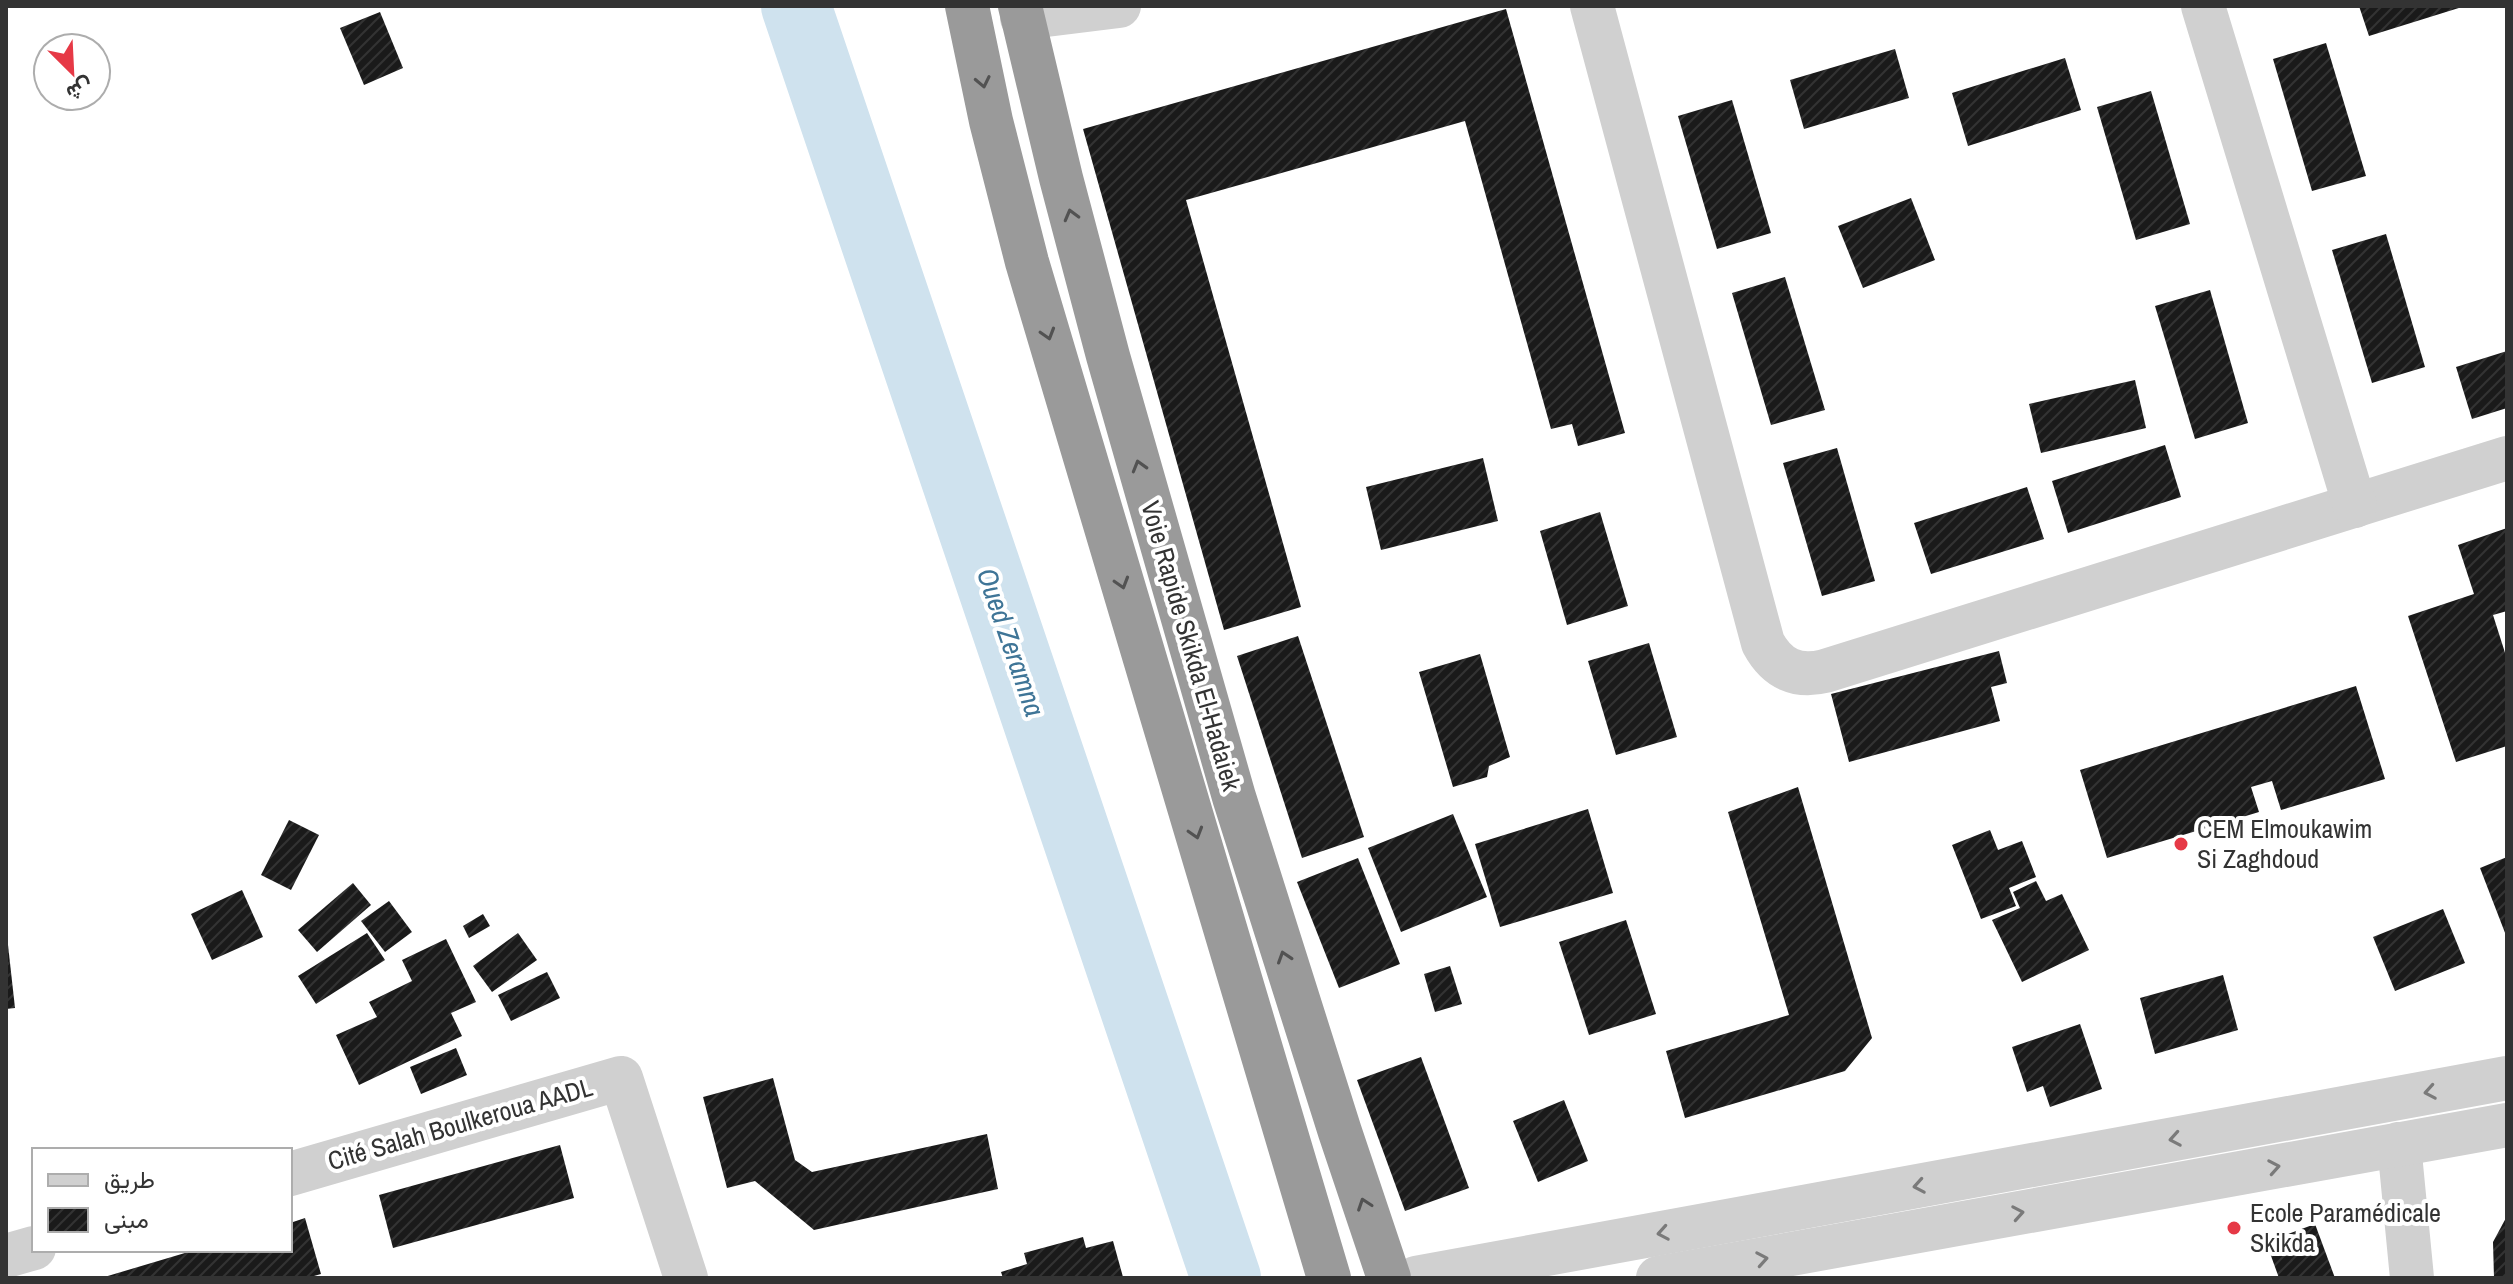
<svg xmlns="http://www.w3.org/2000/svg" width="2513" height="1284" font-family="'Archivo Narrow',Vazirmatn,sans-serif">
	<defs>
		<pattern id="building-hatch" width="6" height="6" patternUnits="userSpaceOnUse" patternTransform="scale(2)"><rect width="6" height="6" fill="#1a1a1a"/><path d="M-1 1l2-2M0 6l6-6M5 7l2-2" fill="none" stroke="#333"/></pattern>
	</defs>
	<rect width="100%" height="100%" fill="#fff"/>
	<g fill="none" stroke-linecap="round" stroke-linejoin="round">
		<polyline stroke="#cfe2ee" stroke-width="70" points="796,6 1226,1278"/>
	</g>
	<g fill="url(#building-hatch)">
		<polygon points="2359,6 2462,6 2462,7 2369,36"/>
		<polygon points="1506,9 1625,433 1578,446 1572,424 1551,429 1465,121 1186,200 1301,607 1224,630 1083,129"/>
		<polygon points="380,12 403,68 364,85 340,28"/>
		<polygon points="2326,43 2366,176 2312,191 2273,59"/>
		<polygon points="1895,49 1909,98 1804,129 1790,80"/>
		<polygon points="2065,58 2081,110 1968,146 1952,93"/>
		<polygon points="2151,91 2190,224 2136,240 2097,107"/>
		<polygon points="1732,100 1771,233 1717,249 1678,116"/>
		<polygon points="1911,198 1935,260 1863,288 1838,226"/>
		<polygon points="2386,234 2425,367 2372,383 2332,250"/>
		<polygon points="1785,277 1825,410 1771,425 1732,293"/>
		<polygon points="2210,290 2248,423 2195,439 2155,306"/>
		<polygon points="2507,351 2507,408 2472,419 2456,367"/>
		<polygon points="2135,380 2146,428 2041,453 2029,404"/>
		<polygon points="2165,445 2181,497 2068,533 2052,481"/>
		<polygon points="1837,448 1875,581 1822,596 1783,463"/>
		<polygon points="1483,458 1498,521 1381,550 1366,487"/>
		<polygon points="2027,487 2044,539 1931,574 1914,523"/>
		<polygon points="1600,512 1628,606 1567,625 1540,531"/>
		<polygon points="2507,528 2507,611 2493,615 2507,659 2507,746 2456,762 2408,616 2474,594 2458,545"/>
		<polygon points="1298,636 1364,837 1302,858 1237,656"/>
		<polygon points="1649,643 1677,737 1616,755 1588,661"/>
		<polygon points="1999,651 2007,683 1991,687 2000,721 1849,762 1831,694"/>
		<polygon points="1480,654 1510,757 1489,766 1487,777 1453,787 1419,672"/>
		<polygon points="2356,686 2385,779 2281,810 2272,781 2251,787 2259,812 2107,858 2080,770"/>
		<polygon points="1798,787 1872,1038 1845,1071 1685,1118 1666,1051 1789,1015 1728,812"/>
		<polygon points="1588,809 1613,893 1500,927 1475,844"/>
		<polygon points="1453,814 1487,897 1401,932 1368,848"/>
		<polygon points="289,820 319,835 291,890 261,875"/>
		<polygon points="1990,830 1998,850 2022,841 2036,877 2009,888 2016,906 1981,919 1952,845"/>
		<polygon points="2507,857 2507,938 2480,868"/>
		<polygon points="1358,858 1400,964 1339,988 1297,882"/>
		<polygon points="2036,881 2046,901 2062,894 2089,950 2022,982 1992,920 2020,908 2013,892"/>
		<polygon points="353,883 371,905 317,952 298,930"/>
		<polygon points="242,890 263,937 212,960 191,914"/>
		<polygon points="389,901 412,932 385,952 361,921"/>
		<polygon points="2443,909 2465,963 2395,991 2373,937"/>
		<polygon points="483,914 490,926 469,938 463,926"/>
		<polygon points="1626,920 1656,1014 1589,1035 1559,942"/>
		<polygon points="367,933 385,960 316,1004 298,976"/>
		<polygon points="518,933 537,960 492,992 473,966"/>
		<polygon points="446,939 476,1002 451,1013 462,1036 359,1085 336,1035 377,1017 369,1002 412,981 402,960"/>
		<polygon points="6,945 8,945 15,1008 6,1009"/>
		<polygon points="1450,966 1462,1004 1435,1012 1424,974"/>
		<polygon points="547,972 560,998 511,1021 498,995"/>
		<polygon points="2223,975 2238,1030 2155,1054 2140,998"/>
		<polygon points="2080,1024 2102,1089 2050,1107 2043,1086 2027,1092 2012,1047"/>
		<polygon points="456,1048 467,1075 421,1094 410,1067"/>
		<polygon points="1421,1057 1469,1188 1405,1211 1357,1080"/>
		<polygon points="773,1078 795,1160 812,1172 987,1134 998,1189 814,1230 755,1181 727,1188 703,1097"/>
		<polygon points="1564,1100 1588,1161 1538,1182 1513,1121"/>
		<polygon points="560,1145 574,1198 393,1248 379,1195"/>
		<polygon points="2507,1216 2507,1278 2494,1278 2493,1242"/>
		<polygon points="305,1218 321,1274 307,1278 101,1278 195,1250 290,1250 290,1223"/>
		<polygon points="2315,1224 2335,1278 2279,1278 2266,1242"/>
		<polygon points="1083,1237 1086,1248 1113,1241 1123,1277 1003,1278 1001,1272 1027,1264 1024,1253"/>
	</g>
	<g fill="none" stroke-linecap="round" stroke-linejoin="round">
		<g stroke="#d0d0d0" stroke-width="44">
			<path d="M1592,6L1763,643C1777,669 1797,678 1825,671L2507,458"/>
			<polyline points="2203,6 2355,506"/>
			<polyline points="1022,18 1119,6"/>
			<polyline points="2399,1144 2412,1278"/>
			<polyline points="290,1174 621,1078 686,1278"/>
			<polyline points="6,1256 34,1248"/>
			<polyline points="1416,1278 2507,1078"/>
			<polyline points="1658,1278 2507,1125"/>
		</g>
		<g stroke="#9a9a9a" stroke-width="44">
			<polyline points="967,6 991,121 1027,262 1329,1278"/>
			<polyline points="1020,6 1061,178 1108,356 1234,797 1340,1132 1389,1278"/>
		</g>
	</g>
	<defs><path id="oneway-chevron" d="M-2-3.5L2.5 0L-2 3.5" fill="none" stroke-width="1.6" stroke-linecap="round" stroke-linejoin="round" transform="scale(2)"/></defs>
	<g stroke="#525252">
		<use href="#oneway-chevron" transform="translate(983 82) rotate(78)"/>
		<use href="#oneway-chevron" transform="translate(1071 215) rotate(-105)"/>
		<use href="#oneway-chevron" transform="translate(1048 334) rotate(73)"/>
		<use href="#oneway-chevron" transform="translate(1139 466) rotate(-106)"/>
		<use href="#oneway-chevron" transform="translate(1122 583) rotate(73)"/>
		<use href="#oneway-chevron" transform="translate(1196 833) rotate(73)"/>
		<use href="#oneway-chevron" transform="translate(1284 957) rotate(-108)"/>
		<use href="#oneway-chevron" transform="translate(1364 1204) rotate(-109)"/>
	</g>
	<g stroke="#7a7a7a">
		<use href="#oneway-chevron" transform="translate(2430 1092) rotate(170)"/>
		<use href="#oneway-chevron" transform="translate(2175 1139) rotate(170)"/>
		<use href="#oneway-chevron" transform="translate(2274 1167) rotate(-10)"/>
		<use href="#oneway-chevron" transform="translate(1919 1186) rotate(170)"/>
		<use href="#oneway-chevron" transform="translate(2018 1213) rotate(-10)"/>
		<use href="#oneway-chevron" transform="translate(1663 1233) rotate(170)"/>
		<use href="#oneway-chevron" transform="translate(1762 1259) rotate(-10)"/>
	</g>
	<g fill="#e63946" stroke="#fff" stroke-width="3">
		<circle cx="2181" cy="844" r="8"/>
		<circle cx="2234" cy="1228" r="8"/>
	</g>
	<g text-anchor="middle" stroke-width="8" stroke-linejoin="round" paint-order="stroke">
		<g font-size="26" fill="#333" stroke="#fff">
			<text transform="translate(1191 646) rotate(74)" y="9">Voie Rapide Skikda El-Hadaiek</text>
			<text transform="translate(460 1124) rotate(-16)" y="9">Cité Salah Boulkeroua AADL</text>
		</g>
		<g font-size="26" fill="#333" stroke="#fff" text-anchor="start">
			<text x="2197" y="838">CEM Elmoukawim<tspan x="2197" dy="30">Si Zaghdoud</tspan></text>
			<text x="2250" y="1222">Ecole Paramédicale<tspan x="2250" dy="30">Skikda</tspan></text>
		</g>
		<g font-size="28" font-style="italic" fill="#3f7597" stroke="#fff">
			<text transform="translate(1011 642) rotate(71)" y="10">Oued Zeramna</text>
		</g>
	</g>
	<rect width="2513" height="1284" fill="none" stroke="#333333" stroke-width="16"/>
	<rect x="32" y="1148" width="260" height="104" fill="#ffffff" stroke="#adadad" stroke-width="2"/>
	<rect x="48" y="1174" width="40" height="12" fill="#d0d0d0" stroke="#adadad" stroke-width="2"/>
	<text x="104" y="1188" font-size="24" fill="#333333">طريق</text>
	<rect x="48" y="1208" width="40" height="24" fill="url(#building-hatch)" stroke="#adadad" stroke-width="2"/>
	<text x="104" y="1228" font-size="24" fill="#333333">مبنى</text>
	<g transform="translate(72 72) rotate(156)"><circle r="38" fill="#ffffff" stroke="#adadad" stroke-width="2"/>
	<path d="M0-6L14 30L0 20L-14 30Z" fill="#e63946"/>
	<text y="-12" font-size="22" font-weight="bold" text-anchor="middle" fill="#333333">ش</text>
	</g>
</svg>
